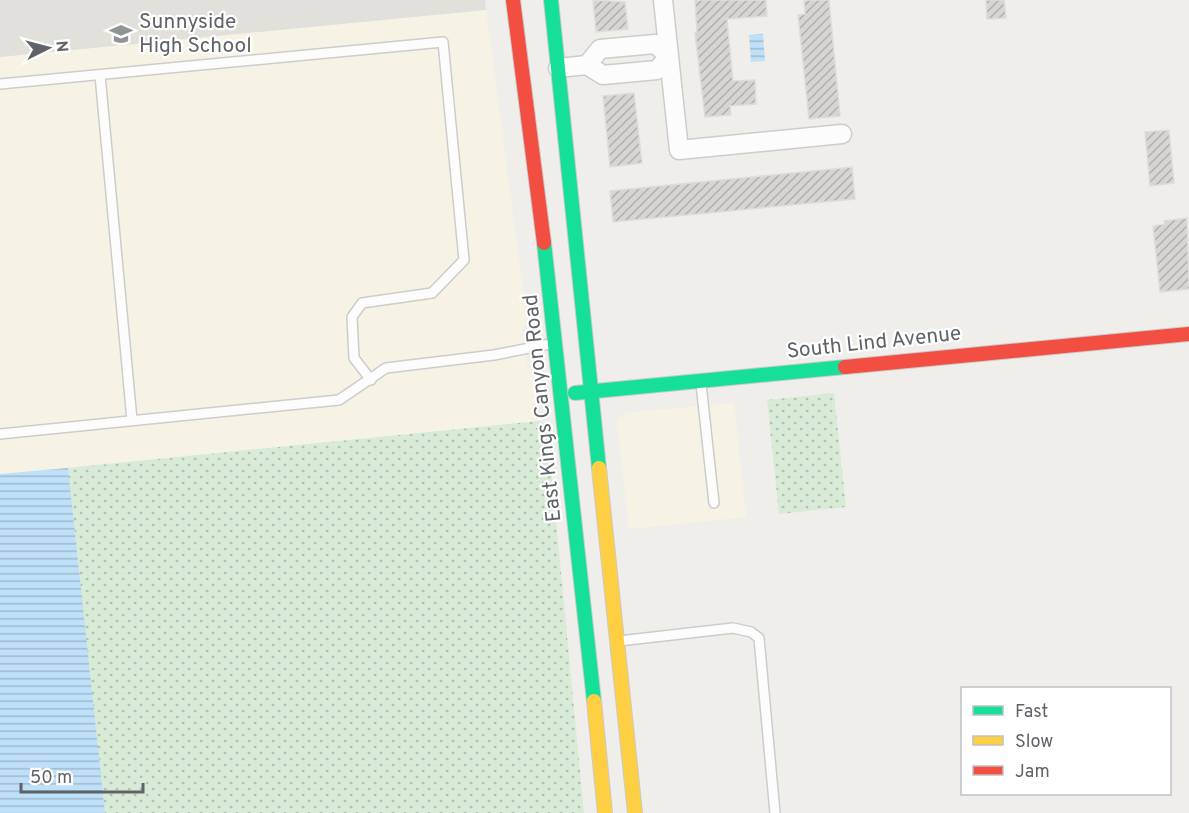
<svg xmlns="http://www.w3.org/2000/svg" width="1189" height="813" viewBox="0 0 1189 813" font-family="Overpass,sans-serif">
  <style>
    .commercial { fill: #f7f3e4 }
    .education { fill: #e2e0da }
    .grass { fill: url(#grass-dots) }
    .water { fill: url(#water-rules) }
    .building { fill: url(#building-hatch); stroke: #deddd9; stroke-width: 1.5 }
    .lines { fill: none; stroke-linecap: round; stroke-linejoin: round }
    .lane-casing { stroke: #cbcccc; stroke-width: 12 }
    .street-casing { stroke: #cbcccc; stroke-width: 21 }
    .fast-casing { stroke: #cacacb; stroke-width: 16 }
    .slow-casing { stroke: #cacacb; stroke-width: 16 }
    .jam-casing { stroke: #cacacb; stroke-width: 16 }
    .lane { stroke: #fdfcfc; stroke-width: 9 }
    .street { stroke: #fdfcfc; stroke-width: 18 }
    .fast { stroke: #16e098; stroke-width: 14 }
    .slow { stroke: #ffcf43; stroke-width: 14 }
    .jam { stroke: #f24e42; stroke-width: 14 }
    .labels { text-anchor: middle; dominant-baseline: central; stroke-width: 4.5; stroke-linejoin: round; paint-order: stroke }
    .poi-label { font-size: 21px; fill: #5f6368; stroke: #fff; text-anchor: start }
    .street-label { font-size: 21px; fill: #5f6368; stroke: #fff }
  </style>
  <defs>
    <pattern id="grass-dots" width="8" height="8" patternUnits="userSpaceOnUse" patternTransform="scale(1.5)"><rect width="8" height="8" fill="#d8ebd6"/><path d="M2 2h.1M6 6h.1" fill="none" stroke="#b2c2b1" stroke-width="1.8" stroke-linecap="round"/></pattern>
    <pattern id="water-rules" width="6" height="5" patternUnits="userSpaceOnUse" patternTransform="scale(1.5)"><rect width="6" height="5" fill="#bfe0f9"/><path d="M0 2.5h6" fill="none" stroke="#9eb9cd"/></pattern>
    <pattern id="building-hatch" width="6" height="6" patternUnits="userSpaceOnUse" patternTransform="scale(1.5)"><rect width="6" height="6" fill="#d6d5d3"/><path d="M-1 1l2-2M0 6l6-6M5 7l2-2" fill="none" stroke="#b1b0af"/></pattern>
  </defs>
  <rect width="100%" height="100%" fill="#efeeea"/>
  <g class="commercial">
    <path d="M486 10 527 321 521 334 527 364 534 376 539 421 0 474V57Z"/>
    <path d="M734 403 746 517 629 529 617 421 624 413Z"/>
  </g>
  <path class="education" d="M0 0H485L486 10 0 57Z"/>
  <g class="grass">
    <path d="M834 393 846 507 779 514 767 400Z"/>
    <path d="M539 421 547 426 584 813H104L68 468Z"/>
  </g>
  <g class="water">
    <path d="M763 34 765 61 751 62 749 35Z"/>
    <path d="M68 468 105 813H0V474Z"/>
  </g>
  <g class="building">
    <path d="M593 0 625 2 628 29 596 32Z"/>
    <path d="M695 0H766L767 16 727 19 733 81 755 80 756 104 730 106 731 115 705 117 695 33 697 32Z"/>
    <path d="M804 0H829L840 116 809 119 798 15 805 14Z"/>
    <path d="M986 0H1004L1006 18 987 19Z"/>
    <path d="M634 93 642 163 610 167 603 96Z"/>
    <path d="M1169 130 1174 183 1150 186 1145 132Z"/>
    <path d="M852 167 855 199 613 222 610 191Z"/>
    <path d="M1187 218 1189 289 1160 292 1153 226 1165 224 1164 221Z"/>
  </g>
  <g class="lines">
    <g class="lane-casing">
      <g id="lane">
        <path d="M100 75 132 420"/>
        <path d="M0 84 443 42 464 260 432 293 362 303 352 317 354 358 371 380"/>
        <path d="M701 384 714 503"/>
        <path d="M0 434 339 400 386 368 494 355 555 343"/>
        <path d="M619 641 733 628 751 632 759 638 775 813"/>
      </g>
    </g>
    <g class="street-casing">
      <g id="street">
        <path d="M663 0 679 150 842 134"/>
        <path d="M558 68 587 65 603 75 657 70 669 56 655 44 600 49 587 65"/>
      </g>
    </g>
    <g class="fast-casing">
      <g id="fast">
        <path d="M551 0 599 468"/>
        <path d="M544 243 594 701"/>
        <path d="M575 393 845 367"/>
      </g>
    </g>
    <g class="slow-casing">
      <g id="slow">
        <path d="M599 468 635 813"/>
        <path d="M594 701 605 813"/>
      </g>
    </g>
    <g class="jam-casing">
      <g id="jam">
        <path d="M513 0 544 243"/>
        <path d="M845 367 1189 334"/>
      </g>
    </g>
    <use href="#lane" class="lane"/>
    <use href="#street" class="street"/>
    <use href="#fast" class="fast"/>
    <use href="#slow" class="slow"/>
    <use href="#jam" class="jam"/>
  </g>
  <defs>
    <g id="school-bare" transform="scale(1.8)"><path d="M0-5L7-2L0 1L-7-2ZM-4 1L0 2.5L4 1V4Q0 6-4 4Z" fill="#919496" stroke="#fff" stroke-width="2.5" paint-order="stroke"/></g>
  </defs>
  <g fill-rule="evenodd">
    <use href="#school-bare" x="121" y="34"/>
  </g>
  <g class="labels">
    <g class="poi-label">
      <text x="139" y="22">Sunnyside<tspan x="139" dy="24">High School</tspan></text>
    </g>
    <g class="street-label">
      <text transform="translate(874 343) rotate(-6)">South Lind Avenue</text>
      <text transform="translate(543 408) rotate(-96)">East Kings Canyon Road</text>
    </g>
  </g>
  <rect x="961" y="687" width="210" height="108" fill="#ffffff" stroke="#bfc1c3" stroke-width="1.5"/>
  <rect x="973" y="706" width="30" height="9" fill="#16e098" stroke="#bfc1c3" stroke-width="1.5"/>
  <text x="1015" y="717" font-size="18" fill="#5f6368">Fast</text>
  <rect x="973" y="736" width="30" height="9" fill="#ffcf43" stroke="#bfc1c3" stroke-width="1.5"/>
  <text x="1015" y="747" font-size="18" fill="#5f6368">Slow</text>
  <rect x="973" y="766" width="30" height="9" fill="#f24e42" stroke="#bfc1c3" stroke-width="1.5"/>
  <text x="1015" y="777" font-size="18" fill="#5f6368">Jam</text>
  <g transform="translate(48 48) rotate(84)" stroke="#ffffff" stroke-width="4.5" paint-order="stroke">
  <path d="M0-4.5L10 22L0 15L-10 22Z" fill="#5f6368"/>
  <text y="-9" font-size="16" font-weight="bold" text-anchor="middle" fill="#5f6368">N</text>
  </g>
  <path d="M21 783v9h122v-9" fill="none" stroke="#5f6368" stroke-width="3"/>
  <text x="30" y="783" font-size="18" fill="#5f6368" stroke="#ffffff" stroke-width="4.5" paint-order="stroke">50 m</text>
</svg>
